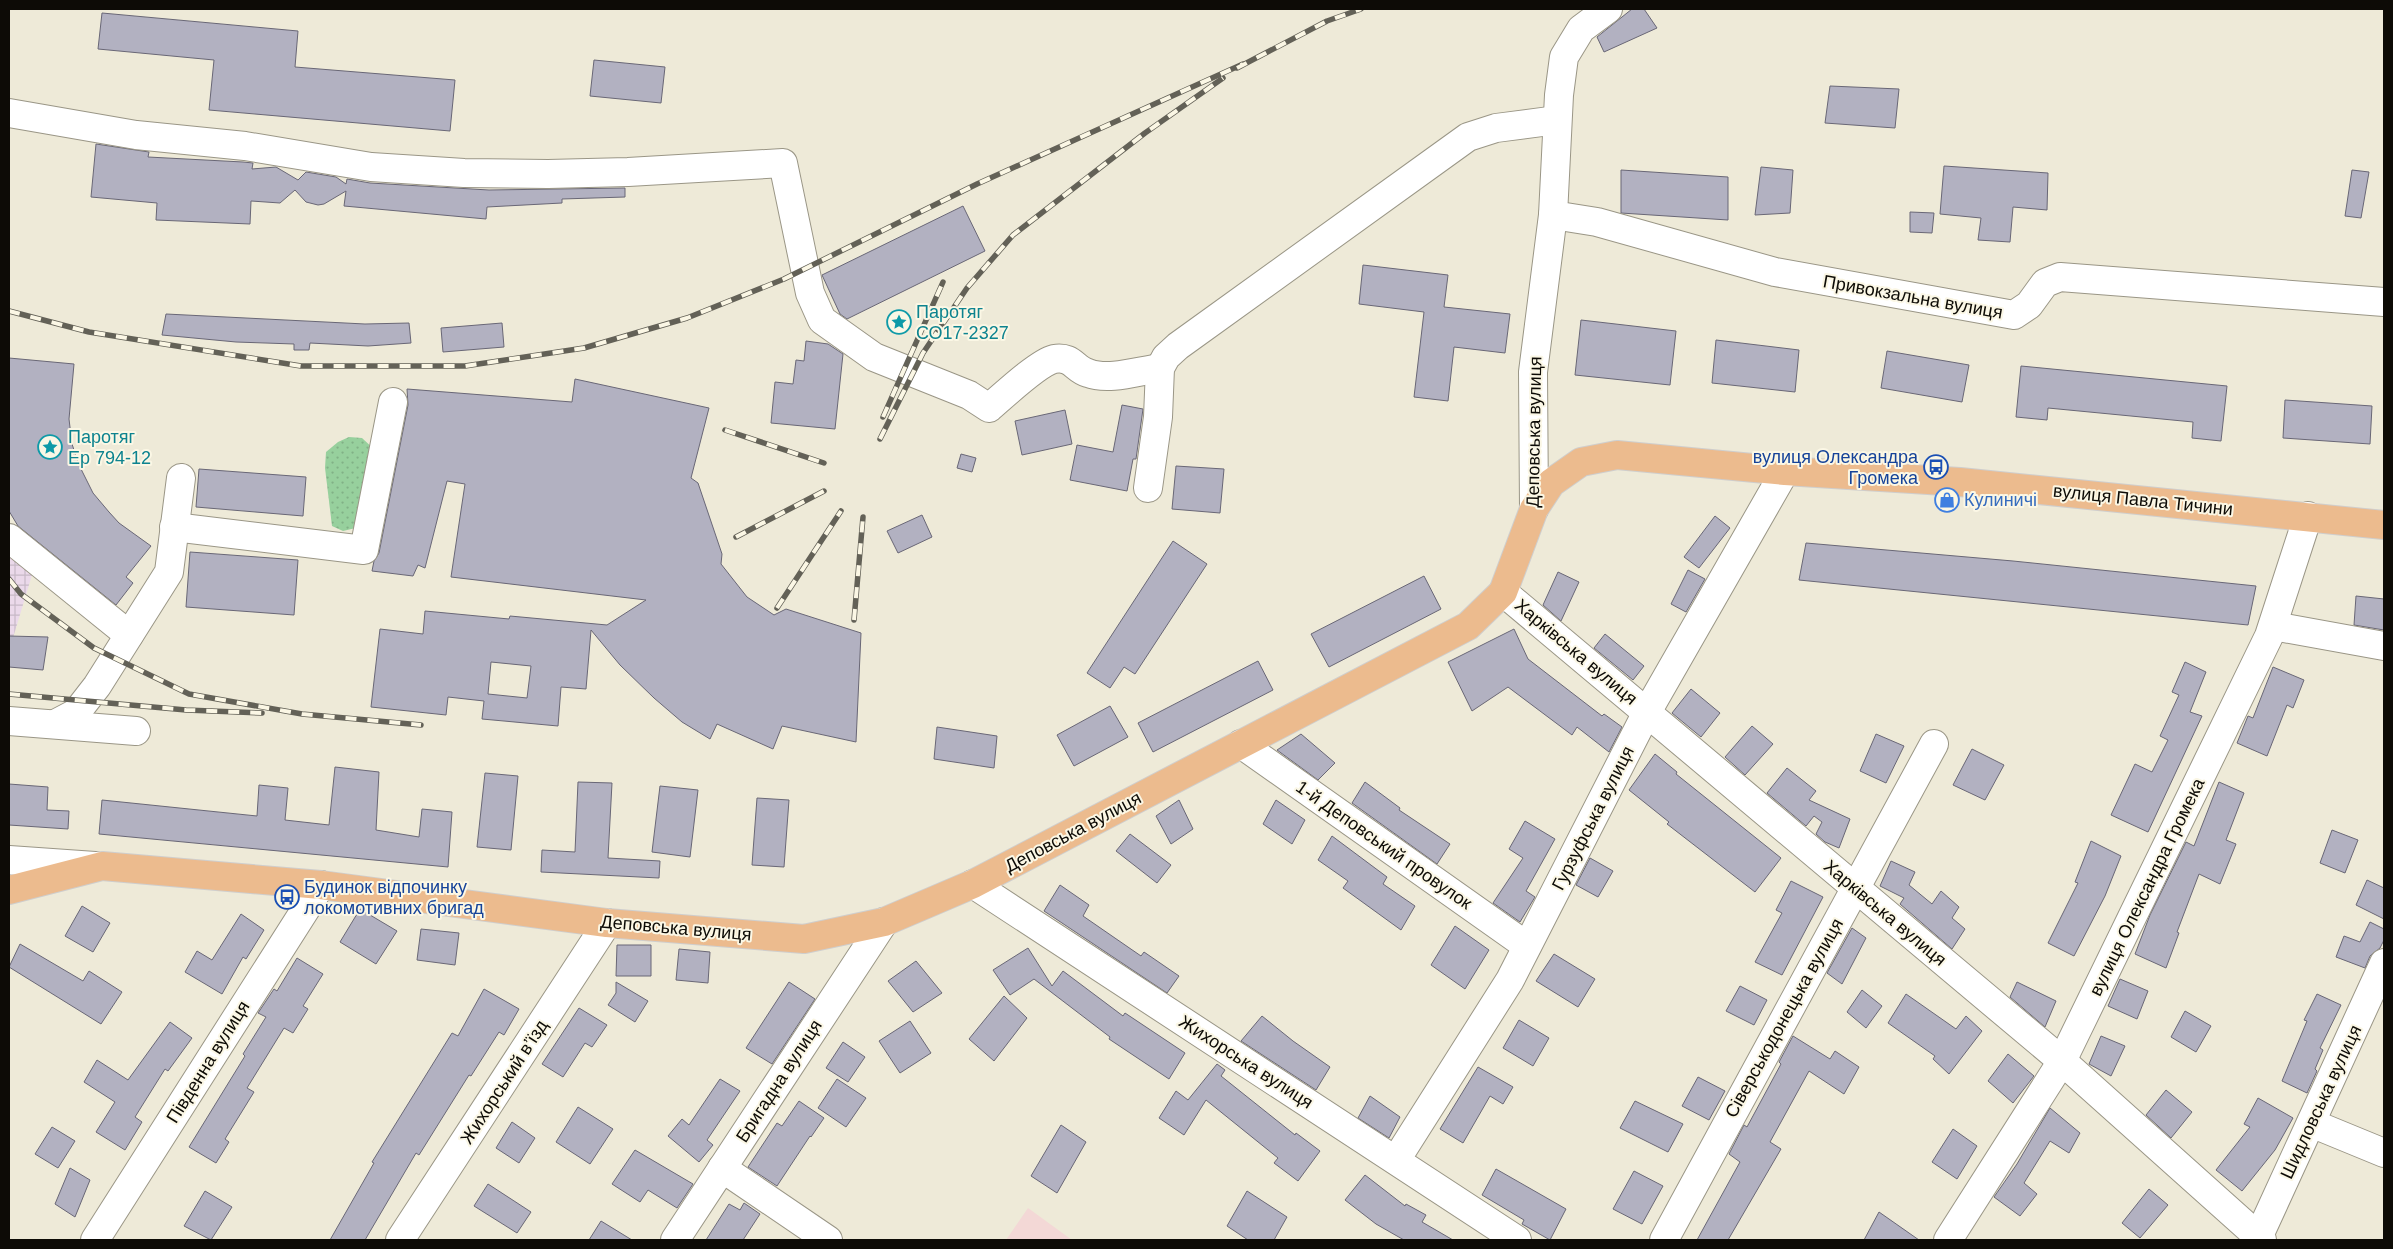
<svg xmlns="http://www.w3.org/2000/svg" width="2393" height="1249" viewBox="0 0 2393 1249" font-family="Helvetica,sans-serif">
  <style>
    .industrial { fill: url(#industrial-grid) }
    .education { fill: #f3d8d6 }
    .grass { fill: url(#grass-dots) }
    .building { fill: #b2b1c1; stroke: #696776; fill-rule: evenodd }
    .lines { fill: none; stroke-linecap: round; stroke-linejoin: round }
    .minor-casing { stroke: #9a9686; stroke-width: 30 }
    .major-casing { stroke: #cfcecd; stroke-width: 30 }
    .minor { stroke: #fff; stroke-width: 28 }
    .major { stroke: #ecbb8e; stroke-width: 28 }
    .rail-casing { stroke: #636157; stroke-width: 5.5 }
    .rail { stroke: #fbf7e5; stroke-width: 4; stroke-dasharray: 11; stroke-linecap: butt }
    .labels { text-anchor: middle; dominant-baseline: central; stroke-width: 4; stroke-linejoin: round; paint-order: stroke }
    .street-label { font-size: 18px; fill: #0d0b06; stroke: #fbf7e5 }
    .culture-label { font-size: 18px; fill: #0d838f; stroke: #fbf7e5; text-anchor: start }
    .transit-label { font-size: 18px; fill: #164399; stroke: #fbf7e5; text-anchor: end }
    .shop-label { font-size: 18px; fill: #366cbe; stroke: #fbf7e5; text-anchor: start }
  </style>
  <defs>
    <pattern id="industrial-grid" width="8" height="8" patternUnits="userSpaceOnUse" patternTransform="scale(1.25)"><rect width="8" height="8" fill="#ebd9ea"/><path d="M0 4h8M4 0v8" fill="none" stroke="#c8b9c7"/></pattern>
    <pattern id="grass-dots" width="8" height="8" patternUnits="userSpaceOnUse" patternTransform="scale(1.25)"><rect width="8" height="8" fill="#97d09d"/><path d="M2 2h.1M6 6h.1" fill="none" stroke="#81b186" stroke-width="1.8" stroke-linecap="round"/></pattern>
  </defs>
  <rect width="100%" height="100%" fill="#eeead8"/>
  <path class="industrial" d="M9 536 35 565 9 651Z"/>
  <path class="education" d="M1028 1208 1072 1240H1006Z"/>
  <path class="grass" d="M349 437 362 438 376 451 360 527 343 531 332 526 325 468 326 452 338 442Z"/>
  <g class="building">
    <path d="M1632 9H1644L1657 28 1604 52 1597 37Z"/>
    <path d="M102 13 298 31 295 67 455 80 450 131 209 110 214 60 98 49Z"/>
    <path d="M594 60 665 67 661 103 590 96Z"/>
    <path d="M1830 86 1899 89 1895 128 1825 123Z"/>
    <path d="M96 144 149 152 148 157 243 162 253 163 252 169 276 167 298 180 306 172 336 177 346 184 347 179 370 183 489 190 625 188V197L562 199V203L487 207 486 219 344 206 346 191 324 204 318 205 306 202 295 190 280 203 251 201 250 224 156 220 157 203 91 197Z"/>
    <path d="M1944 166 2048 173 2047 210 2013 207 2010 242 1978 240 1981 218 1940 214Z"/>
    <path d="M1761 167 1793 170 1790 213 1755 215Z"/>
    <path d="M1621 170 1728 177V220L1621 213Z"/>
    <path d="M2352 170 2369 172 2361 218 2345 216Z"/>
    <path d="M963 206 985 251 847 319 840 314 822 275Z"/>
    <path d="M1910 212 1934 213 1932 233 1910 232Z"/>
    <path d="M1363 265 1448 275 1444 307 1510 314 1505 353 1454 347 1448 401 1414 397 1424 312 1359 304Z"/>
    <path d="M166 314 365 324 409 323 411 343 368 346 310 343 309 350H294V344L236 342 162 335Z"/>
    <path d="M1581 320 1676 331 1670 385 1575 375Z"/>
    <path d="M502 323 504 347 443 352 441 328Z"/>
    <path d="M1716 340 1799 350 1795 392 1712 383Z"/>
    <path d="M806 341 828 344 843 354 835 429 771 423 775 382 793 384 796 360 804 361Z"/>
    <path d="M1887 351 1969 365 1962 402 1881 388Z"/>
    <path d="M9 358 74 364 69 419 72 444 79 465 93 493 109 512 119 523 151 546 126 577 133 583 116 605 18 526 9 511Z"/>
    <path d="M2021 366 2227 386 2221 441 2192 438 2193 422 2048 408 2047 420 2016 417Z"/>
    <path d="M575 379 709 408 691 478 698 483 722 554 721 564 747 597 774 615 786 609 861 633 856 742 782 726 773 749 717 724 710 739 682 722 654 698 620 665 591 630 586 689 561 687 558 726 482 719 484 701 448 697 446 715 371 707 380 629 423 634 425 611 509 619 510 616 607 625 646 600 451 577 465 484 447 481 425 568 418 565 413 576 372 571 374 561 379 553 408 405 407 389 572 402ZM491 662 531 666 527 698 488 694Z"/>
    <path d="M2285 400 2372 406 2370 444 2283 438Z"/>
    <path d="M1122 405 1143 409 1136 459H1133L1127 491 1070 480 1077 445 1113 452Z"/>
    <path d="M1065 410 1072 444 1022 455 1015 421Z"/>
    <path d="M961 454 976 458 972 472 957 468Z"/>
    <path d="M1176 466 1224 469 1220 513 1172 509Z"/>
    <path d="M199 469 306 477 303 516 196 507Z"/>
    <path d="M922 515 932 537 898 553 887 531Z"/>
    <path d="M1715 516 1730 528 1699 568 1684 557Z"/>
    <path d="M1173 541 1207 564 1135 674 1124 667 1110 688 1087 673Z"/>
    <path d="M1806 543 2013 561 2256 586 2248 625 1799 580Z"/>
    <path d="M190 552 298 560 294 615 186 607Z"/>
    <path d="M1688 570 1705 579 1686 612 1671 604Z"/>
    <path d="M1558 572 1579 582 1561 621 1543 605Z"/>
    <path d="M1424 576 1441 609 1329 667 1311 634Z"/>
    <path d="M2356 596 2384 599V630L2354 625Z"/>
    <path d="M1514 629 1528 659 1602 716 1604 714 1622 727 1609 752 1577 727 1572 735 1508 687 1472 711 1448 662Z"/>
    <path d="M1605 634 1644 666 1633 680 1594 648Z"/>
    <path d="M9 636 48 637 43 670 9 667Z"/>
    <path d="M1258 661 1273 690 1153 752 1138 723Z"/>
    <path d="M2185 662 2206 672 2190 712 2202 716 2148 832 2111 815 2135 764 2152 772 2168 740 2160 736 2179 695 2172 692Z"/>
    <path d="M2273 667 2304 680 2293 708 2287 705 2267 756 2237 743 2248 716 2253 718Z"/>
    <path d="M1691 689 1720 713 1701 737 1672 713Z"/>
    <path d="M1110 706 1128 737 1074 766 1057 735Z"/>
    <path d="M1752 726 1773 744 1745 775 1725 757Z"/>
    <path d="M937 727 997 736 994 768 934 759Z"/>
    <path d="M1301 734 1335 763 1318 780 1277 750Z"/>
    <path d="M1876 734 1904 746 1886 783 1860 771Z"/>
    <path d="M1972 749 2004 765 1985 800 1953 785Z"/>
    <path d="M1655 754 1677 772 1676 774 1781 858 1755 892 1667 824 1669 822 1629 790Z"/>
    <path d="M335 767 379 772 376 830 419 837 422 809 452 812 448 867 99 834 102 800 257 816 259 785 288 788 285 820 329 825Z"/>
    <path d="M1787 768 1816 791 1809 800 1850 819 1839 848 1825 842 1816 834 1822 822 1814 816 1806 826 1767 793Z"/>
    <path d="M485 773 518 776 511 850 477 847Z"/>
    <path d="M578 782 612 783 608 858 660 861 659 878 541 872 542 850 575 852Z"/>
    <path d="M1365 782 1400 808 1399 810 1450 844 1437 864 1352 803Z"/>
    <path d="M2219 782 2244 793 2226 840 2236 844 2220 884 2199 874 2177 932 2179 933 2166 968 2135 954 2150 915 2186 842 2194 846Z"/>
    <path d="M9 784 48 787 47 810 69 811 68 829 9 825Z"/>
    <path d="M660 786 698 790 690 857 652 852Z"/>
    <path d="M757 798 789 800 784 867 752 865Z"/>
    <path d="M1179 800 1193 829 1171 844 1156 816Z"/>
    <path d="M1276 800 1305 820 1292 844 1263 824Z"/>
    <path d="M1525 821 1555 839 1526 891 1535 897 1520 922 1493 903 1523 858 1509 849Z"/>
    <path d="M2332 830 2358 840 2345 873 2320 863Z"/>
    <path d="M1130 834 1171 865 1157 883 1116 851Z"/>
    <path d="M1332 836 1387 877 1383 884 1415 906 1401 930 1343 888 1348 881 1318 860Z"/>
    <path d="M2091 841 2121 856 2105 896 2074 956 2048 943 2078 883 2075 882Z"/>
    <path d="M1590 858 1613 871 1598 897 1576 885Z"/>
    <path d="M1891 861 1915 872 1909 885 1932 904 1941 891 1959 907 1952 918 1965 929 1952 949 1900 904 1904 898 1880 886Z"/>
    <path d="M2367 880 2384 888V919L2356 905Z"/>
    <path d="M1791 881 1823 897 1782 975 1755 962 1782 913 1776 910Z"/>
    <path d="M1060 885 1089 905 1083 916 1141 956 1144 952 1179 976 1167 993 1044 911Z"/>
    <path d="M82 906 110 923 93 952 65 936Z"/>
    <path d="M360 909 397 931 376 964 340 942Z"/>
    <path d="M241 914 264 930 246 959 243 957 222 994 185 972 197 951 212 960Z"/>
    <path d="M2370 922 2384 929V940L2380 948 2370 956 2365 968 2336 957 2344 936 2360 942Z"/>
    <path d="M1455 926 1489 950 1465 989 1431 965Z"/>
    <path d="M1852 928 1866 938 1842 984 1827 973Z"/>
    <path d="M421 929 459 933 455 965 417 960Z"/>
    <path d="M20 944 83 981 89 971 122 992 101 1024 9 967Z"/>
    <path d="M617 945H651V976H616Z"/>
    <path d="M1028 948 1052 986 1063 971 1123 1016 1125 1013 1185 1053 1169 1079 1109 1039 1110 1037 1034 979 1010 995 993 970Z"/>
    <path d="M679 949 710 952 708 983 676 980Z"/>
    <path d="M1554 954 1595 979 1578 1007 1536 981Z"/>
    <path d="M297 958 323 974 303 1006 308 1009 293 1033 284 1028 247 1088 254 1092 225 1139 229 1142 216 1163 189 1147 245 1056 243 1054 266 1017 258 1013 274 989 277 991Z"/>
    <path d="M916 961 942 993 913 1012 888 981Z"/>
    <path d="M2120 979 2148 991 2137 1019 2108 1006Z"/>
    <path d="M616 982 648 1001 635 1022 608 1005 616 993Z"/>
    <path d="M789 982 815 999 772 1064 746 1048Z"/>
    <path d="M2017 982 2056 1001 2045 1027 2010 997Z"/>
    <path d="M1740 986 1767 1000 1754 1025 1726 1011Z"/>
    <path d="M484 989 519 1009 504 1035 499 1032 471 1076 469 1075 419 1155 416 1153 365 1240H330L374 1163 372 1162 452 1033 458 1036Z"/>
    <path d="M1862 990 1882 1006 1866 1028 1847 1012Z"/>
    <path d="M1906 994 1956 1029 1966 1016 1982 1031 1949 1074 1933 1059 1935 1056 1888 1023Z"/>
    <path d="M2317 994 2341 1005 2320 1048 2323 1050 2315 1069 2317 1071 2307 1093 2282 1081 2307 1021 2304 1020Z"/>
    <path d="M1004 996 1027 1018 994 1061 969 1039Z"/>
    <path d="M579 1008 607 1025 592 1047 585 1043 563 1077 542 1064Z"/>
    <path d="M2185 1011 2211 1026 2196 1052 2171 1037Z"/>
    <path d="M1262 1016 1293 1041 1330 1067 1316 1090 1241 1041Z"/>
    <path d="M1519 1020 1549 1038 1533 1066 1503 1048Z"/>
    <path d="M910 1021 931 1053 900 1073 879 1041Z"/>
    <path d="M170 1022 192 1038 168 1071 165 1069 135 1117 142 1122 125 1150 96 1132 115 1102 84 1082 97 1060 128 1080Z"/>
    <path d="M1793 1036 1830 1059 1835 1051 1859 1067 1844 1094 1809 1071 1770 1142 1781 1149 1728 1240H1697L1740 1162 1729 1154 1744 1125 1747 1127 1781 1064 1779 1062Z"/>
    <path d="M2101 1036 2125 1046 2111 1076 2089 1064Z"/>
    <path d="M843 1042 865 1057 848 1082 826 1068Z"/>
    <path d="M2008 1054 2034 1076 2013 1103 1988 1081Z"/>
    <path d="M1217 1064 1225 1070 1221 1076 1295 1135 1296 1133 1320 1151 1298 1181 1274 1163 1278 1158 1206 1100 1184 1135 1159 1118 1176 1091 1188 1100Z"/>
    <path d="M1478 1067 1513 1087 1503 1104 1490 1096 1463 1143 1440 1129Z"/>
    <path d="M1698 1077 1725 1091 1709 1120 1682 1106Z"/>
    <path d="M720 1079 740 1091 707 1140 713 1145 699 1162 668 1136 682 1119 689 1125Z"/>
    <path d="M837 1079 866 1098 846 1127 818 1108Z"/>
    <path d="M2166 1090 2192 1112 2171 1138 2146 1115Z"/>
    <path d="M1370 1096 1400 1117 1389 1138 1358 1118Z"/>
    <path d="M2258 1098 2293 1118 2275 1150 2242 1191 2216 1170 2250 1127 2244 1124Z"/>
    <path d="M799 1101 824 1118 811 1137 810 1136 777 1186 748 1167 777 1123 782 1126Z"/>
    <path d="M1635 1101 1683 1124 1668 1152 1620 1128Z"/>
    <path d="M578 1107 613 1129 590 1164 556 1142Z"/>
    <path d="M2050 1108 2080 1133 2069 1153 2050 1141 2024 1183 2037 1194 2020 1216 1994 1197 2017 1164Z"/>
    <path d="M512 1122 535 1138 519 1163 496 1148Z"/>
    <path d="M1061 1125 1086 1142 1057 1193 1031 1176Z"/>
    <path d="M52 1127 75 1141 58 1168 35 1154Z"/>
    <path d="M1953 1129 1977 1146 1957 1179 1932 1162Z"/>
    <path d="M635 1150 693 1184 677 1208 648 1190 640 1202 612 1184Z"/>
    <path d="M70 1168 90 1180 75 1217 55 1204Z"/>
    <path d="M1496 1169 1566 1209 1550 1240 1522 1224 1524 1220 1482 1195Z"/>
    <path d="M1634 1171 1663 1186 1642 1224 1613 1209Z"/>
    <path d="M1365 1175 1405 1206 1406 1204 1426 1215 1422 1222 1453 1240H1404L1376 1224 1345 1200Z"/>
    <path d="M488 1184 531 1212 517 1233 474 1206Z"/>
    <path d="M2149 1189 2168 1205 2140 1238 2122 1223Z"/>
    <path d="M205 1191 232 1207 211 1240 184 1226Z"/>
    <path d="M1247 1191 1287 1217 1274 1240H1248L1227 1226Z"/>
    <path d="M744 1203 760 1214 743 1240H706L729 1204 740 1210Z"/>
    <path d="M1879 1212 1919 1240H1864Z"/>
    <path d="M601 1221 632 1240H589Z"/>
  </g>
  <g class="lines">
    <g class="minor-casing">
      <g id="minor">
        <path d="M9 113 136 135 245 146 371 167 464 173 548 174 628 172 783 163 810 293 822 320 874 357 969 395 989 408C1003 396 1038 363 1054 359 1073 356 1074 369 1088 373 1109 381 1138 371 1160 368"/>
        <path d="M1553 215 1597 222 1775 272 2014 315 2029 305 2045 283 2060 277 2384 302"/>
        <path d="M1148 488 1158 417 1160 368 1166 357 1178 346 1468 137 1496 128 1557 120"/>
        <path d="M1534 509 1533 372 1553 215 1559 95 1564 57 1581 29 1608 9"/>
        <path d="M174 527 364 550 393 402"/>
        <path d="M9 538 129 635"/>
        <path d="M1503 592 2062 1061 2262 1240"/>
        <path d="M2273 626 2384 646"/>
        <path d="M9 721 136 731"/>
        <path d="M55 724 76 713 97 686 169 572 181 478"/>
        <path d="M1241 744 1527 946"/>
        <path d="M9 860 95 866"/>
        <path d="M973 884 1517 1240"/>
        <path d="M2311 1123 2384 1153"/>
        <path d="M1396 1160 1510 980 1647 712 1785 471"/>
        <path d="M722 1168 828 1240"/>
        <path d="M95 1240 321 885"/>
        <path d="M400 1240 607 923"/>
        <path d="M675 1240 884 922"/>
        <path d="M1664 1240 1934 744"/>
        <path d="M1948 1240 2062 1061 2269 636 2308 516"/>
        <path d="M2257 1240 2384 963"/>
      </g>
    </g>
    <g class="major-casing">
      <path id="major" d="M9 890 102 866 321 885 607 923 804 939 884 922 973 884 1468 626 1503 592 1534 509 1551 483 1581 462 1617 455 1785 471 1960 482 2384 525"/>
    </g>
    <use href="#minor" class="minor"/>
    <use href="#major" class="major"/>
    <g class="rail-casing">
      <g id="rail">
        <path d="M1237 68 1327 21 1361 9"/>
        <path d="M9 311 89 332 301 366H465L584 348 687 318 784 279 977 184 1243 64"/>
        <path d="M883 417 943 282"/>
        <path d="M725 430 824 463"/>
        <path d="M880 439 923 353 967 288 1013 235 1145 133 1223 78"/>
        <path d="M736 537 824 491"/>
        <path d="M9 579 21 594 94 648 189 694 302 714 421 725"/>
        <path d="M777 608 841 511"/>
        <path d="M854 620 863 517"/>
        <path d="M9 694 186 710 262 713"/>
      </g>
    </g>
    <use href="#rail" class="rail"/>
  </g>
  <defs>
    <g id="sight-ring" transform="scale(1.25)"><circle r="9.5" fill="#fbf7e5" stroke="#0f9aa8" stroke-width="1.5"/><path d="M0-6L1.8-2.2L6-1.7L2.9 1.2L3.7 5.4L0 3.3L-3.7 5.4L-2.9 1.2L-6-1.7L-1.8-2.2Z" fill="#0f9aa8"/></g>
    <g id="bus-ring" transform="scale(1.25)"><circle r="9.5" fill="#fbf7e5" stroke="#1a4fb4" stroke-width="1.5"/><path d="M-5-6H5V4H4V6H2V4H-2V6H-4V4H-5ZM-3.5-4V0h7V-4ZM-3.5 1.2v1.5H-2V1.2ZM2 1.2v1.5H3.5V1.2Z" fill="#1a4fb4"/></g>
    <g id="shop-ring" transform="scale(1.25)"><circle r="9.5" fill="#fbf7e5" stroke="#3f7fe0" stroke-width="1.5"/><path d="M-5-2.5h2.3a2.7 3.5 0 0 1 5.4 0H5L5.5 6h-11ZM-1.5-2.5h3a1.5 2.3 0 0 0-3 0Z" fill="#3f7fe0"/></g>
  </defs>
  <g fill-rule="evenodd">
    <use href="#sight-ring" x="899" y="322"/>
    <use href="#sight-ring" x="50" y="447"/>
    <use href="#bus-ring" x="1936" y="467"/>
    <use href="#shop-ring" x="1947" y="500"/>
    <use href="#bus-ring" x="287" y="897"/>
  </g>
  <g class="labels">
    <g class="street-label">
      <text transform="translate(1913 297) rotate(10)">Привокзальна вулиця</text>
      <text transform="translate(1534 432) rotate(-89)">Деповська вулиця</text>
      <text transform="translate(2143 500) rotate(6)">вулиця Павла Тичини</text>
      <text transform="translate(1576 652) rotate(40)">Харківська вулиця</text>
      <text transform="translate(1593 818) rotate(-63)">Гурзуфська вулиця</text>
      <text transform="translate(1073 832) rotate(-28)">Деповська вулиця</text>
      <text transform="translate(1384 845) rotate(35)">1-й Деповський провулок</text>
      <text transform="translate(2147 887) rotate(-64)">вулиця Олександра Громека</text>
      <text transform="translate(1885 913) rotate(40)">Харківська вулиця</text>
      <text transform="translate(676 928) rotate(5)">Деповська вулиця</text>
      <text transform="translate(1784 1018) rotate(-61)">Сіверськодонецька вулиця</text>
      <text transform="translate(208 1062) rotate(-58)">Південна вулиця</text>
      <text transform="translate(1246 1062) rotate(33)">Жихорська вулиця</text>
      <text transform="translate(779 1081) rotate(-57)">Бригадна вулиця</text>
      <text transform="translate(504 1082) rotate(-57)">Жихорський в’їзд</text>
      <text transform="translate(2321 1102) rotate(-65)">Шидловська вулиця</text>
    </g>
    <g class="culture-label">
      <text x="916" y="312">Паротяг<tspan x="916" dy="21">СО17-2327</tspan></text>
      <text x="68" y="437">Паротяг<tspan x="68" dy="21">Ер 794-12</tspan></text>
    </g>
    <g class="transit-label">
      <text x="1918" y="457">вулиця Олександра<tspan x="1918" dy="21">Громека</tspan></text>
      <text x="304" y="887" text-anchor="start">Будинок відпочинку<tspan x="304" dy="21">локомотивних бригад</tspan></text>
    </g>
    <g class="shop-label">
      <text x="1964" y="500">Кулиничі</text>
    </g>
  </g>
  <rect width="2393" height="1249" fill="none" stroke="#0d0b06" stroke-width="20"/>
</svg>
